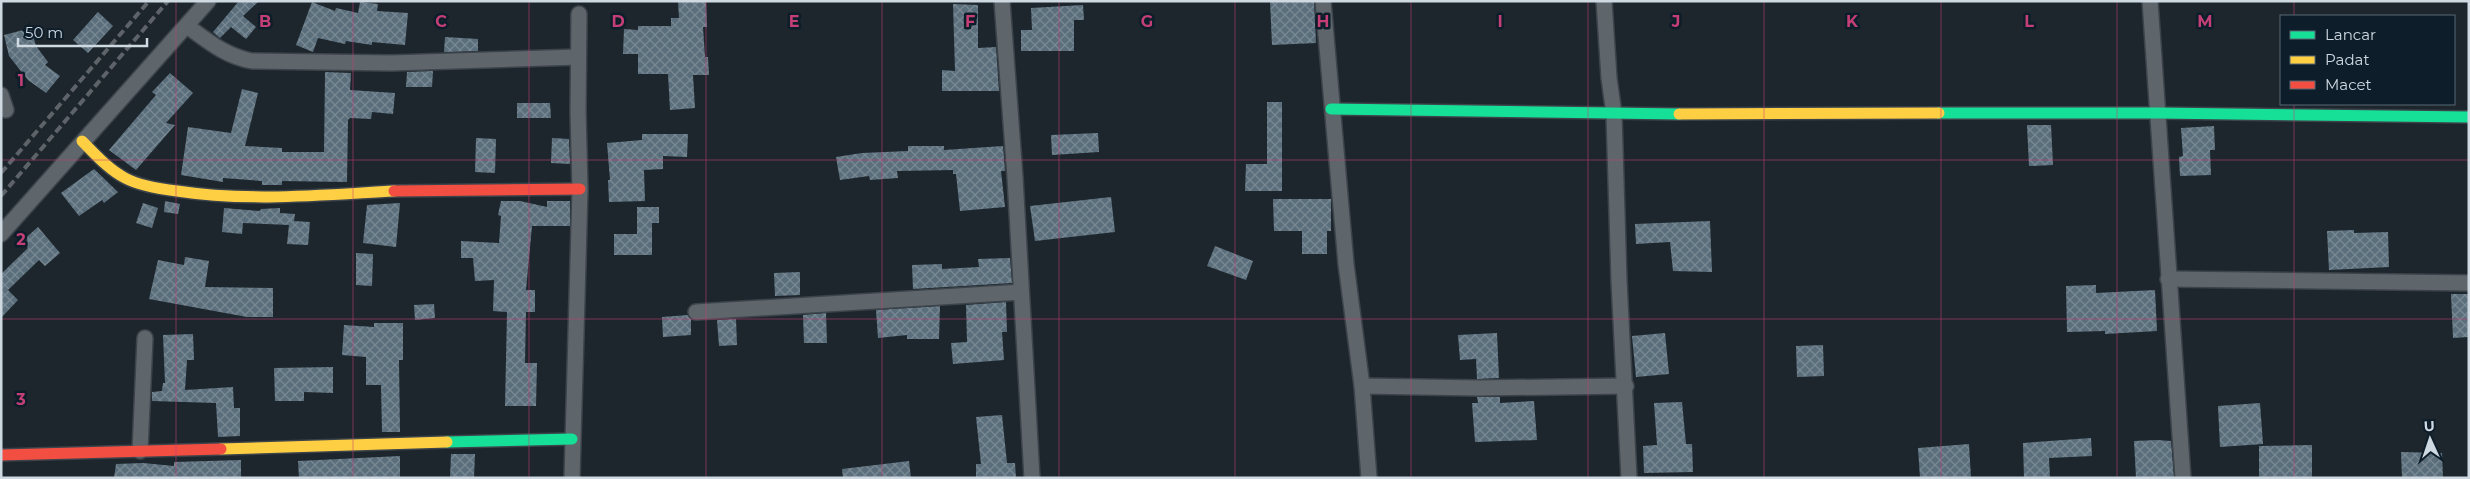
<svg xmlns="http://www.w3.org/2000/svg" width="2470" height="479" viewBox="0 0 2470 479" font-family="Montserrat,sans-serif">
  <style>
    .building { fill: url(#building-cross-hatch) }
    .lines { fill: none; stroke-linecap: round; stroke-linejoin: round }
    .street-casing { stroke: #3c434a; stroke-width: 18 }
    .fast-casing { stroke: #3c434a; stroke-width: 14 }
    .slow-casing { stroke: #3c434a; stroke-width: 14 }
    .jam-casing { stroke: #3c434a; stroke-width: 14 }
    .street { stroke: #5e656b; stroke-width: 15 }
    .fast { stroke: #16e098; stroke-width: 11 }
    .slow { stroke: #ffcf43; stroke-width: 11 }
    .jam { stroke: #f24e42; stroke-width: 11 }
    .rail { stroke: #5d6369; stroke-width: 4; stroke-dasharray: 8 4; stroke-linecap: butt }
    .grid { fill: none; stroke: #c43f76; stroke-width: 1; stroke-opacity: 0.55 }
    .grid-label { font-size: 16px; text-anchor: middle; font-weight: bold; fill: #c43f76; stroke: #0d1d2a; stroke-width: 5; stroke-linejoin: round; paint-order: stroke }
  </style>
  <defs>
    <pattern id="building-cross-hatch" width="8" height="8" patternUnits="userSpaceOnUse" patternTransform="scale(1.25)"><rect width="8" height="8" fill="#5b6e7c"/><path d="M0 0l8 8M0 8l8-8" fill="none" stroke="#798994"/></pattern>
  </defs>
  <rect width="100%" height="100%" fill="#1d262d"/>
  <g class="building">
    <path d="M239 1H259L243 16 256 27 246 39 231 27 220 38 213 32Z"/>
    <path d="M678 1H706L707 27H703L705 57H708L709 75H693L695 108 670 110 668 74H638V54H623L624 29 638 30V26H671V18H679Z"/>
    <path d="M1270 1H1314L1316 43 1272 45Z"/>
    <path d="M312 2 335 11 336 8 358 13 360 2 378 4 377 11 408 13 405 45 372 42V45L346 41 345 44 318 38 313 52 296 45Z"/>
    <path d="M953 4 978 5V48L996 47 999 91H942V70L955 71Z"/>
    <path d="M1083 5 1084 20H1074V51H1021V30H1032L1031 8Z"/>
    <path d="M98 12 113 26 88 53 73 40Z"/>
    <path d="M31 28 36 46 48 62 45 65 60 76 46 93 28 80 9 56 4 35Z"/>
    <path d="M445 37 478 39V51L444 52Z"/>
    <path d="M433 71 432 87H406L407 72Z"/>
    <path d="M325 72 351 73 350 90 395 93 393 114 372 112 371 119 350 118 348 120 347 182 282 181V185H262V181L223 178V182L181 175 188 127 231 133 242 89 258 93 245 146 282 148V152H324Z"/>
    <path d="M170 73 193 93 166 123 175 125 136 170 109 150 156 95 152 92Z"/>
    <path d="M1267 102H1282V191H1245L1246 164H1267Z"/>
    <path d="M517 103H550L551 118H517Z"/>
    <path d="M2027 125H2051L2053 165 2029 166Z"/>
    <path d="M2214 126 2215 150H2210L2211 175 2180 176 2179 157 2183 156 2181 128Z"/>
    <path d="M1098 133 1099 152 1052 155 1051 135Z"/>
    <path d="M642 134H688L687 157 663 156V169L644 170 645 201 609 202 608 180H610L607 143 642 140Z"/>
    <path d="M476 138 496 139 495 173 475 172Z"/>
    <path d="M552 138 569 139 570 164 551 163Z"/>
    <path d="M908 146H944V150L1003 146 1005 171H1001L1005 207 960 211 956 174H953V170L897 171 898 178 870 180 869 176 840 180 836 157 862 153 908 151Z"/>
    <path d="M94 169 118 192 104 203 102 200 79 216 61 193Z"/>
    <path d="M1111 197 1115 232 1035 241 1030 206Z"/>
    <path d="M1273 199H1331V231H1327V254H1302V231H1274Z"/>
    <path d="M165 201 180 204 178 214 164 212Z"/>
    <path d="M501 201H520L547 207V201H570V226H532L526 290H535V312H526L525 363H537L536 406H505L507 312 493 311 494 280 475 281 473 258H461V241L499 243 501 216 498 215Z"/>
    <path d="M143 203 158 208 152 228 136 223Z"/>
    <path d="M400 203 396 247 363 243 367 205Z"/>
    <path d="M637 207H659V223H652V255H614V234H637Z"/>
    <path d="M224 208 260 211 261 209 280 208V213L295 214 294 221 310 222 308 245 287 244 289 225 243 223 242 234 222 232Z"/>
    <path d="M1710 221 1712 272 1673 271 1670 242 1636 244 1635 224Z"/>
    <path d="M38 227 60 253 45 266 39 260 8 290 18 300 1 318V274L28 248 22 241Z"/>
    <path d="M2354 230V233L2388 232 2389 267 2329 270 2327 231Z"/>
    <path d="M1215 246 1253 261 1246 280 1207 266Z"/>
    <path d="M356 253 373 254 372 286 356 285Z"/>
    <path d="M185 257 209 261 205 287 273 288V317H247L149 299 158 260 184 265Z"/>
    <path d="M1010 258 1012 283 913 289 912 265 942 264V269L979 267 978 259Z"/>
    <path d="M800 272V295L775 296 774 273Z"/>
    <path d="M2096 285V293L2155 290 2157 331 2105 334V331L2067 332 2066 286Z"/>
    <path d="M2451 294H2469V337L2453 338Z"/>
    <path d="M1006 302 1007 332H1002L1004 360 953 364 951 343 967 342 966 305Z"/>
    <path d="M434 304 435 318 415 320 414 305Z"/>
    <path d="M940 306 939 339H907V335L878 338 876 310Z"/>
    <path d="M826 313 827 343H804L803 315Z"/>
    <path d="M688 315 691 319V335L663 337 662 317Z"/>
    <path d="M736 319 737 345 719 346 717 320Z"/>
    <path d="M374 323H403V360H399L400 432H382L381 385H366V357L342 355 344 325 374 327Z"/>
    <path d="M1497 333 1499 378 1477 379 1476 359 1460 360 1458 335Z"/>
    <path d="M1665 333 1669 374 1636 377 1632 336Z"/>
    <path d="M193 334 194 360H187L185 390 233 387 234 408H240V436L218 437 216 403 152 401V392L162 391 163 383H165L163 335Z"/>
    <path d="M1823 345 1824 376 1797 377 1796 346Z"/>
    <path d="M333 367V393L304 392V401H275L274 368Z"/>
    <path d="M1477 397H1500V403L1534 401 1537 440 1475 442 1472 403H1478Z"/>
    <path d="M1682 402 1686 444H1692L1693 472 1644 473 1643 446 1657 445 1654 403Z"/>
    <path d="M2260 403 2263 444 2220 447 2218 406Z"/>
    <path d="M1002 415 1007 463H1015L1016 478H976V464H981L976 417Z"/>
    <path d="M2091 438 2092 456 2049 458 2050 478H2024L2023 443Z"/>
    <path d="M2157 440 2171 441 2174 478H2136L2134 441Z"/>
    <path d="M1969 444 1971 478H1920L1918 448Z"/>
    <path d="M2312 445V478H2259V446Z"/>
    <path d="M2401 452 2442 453 2443 478H2402Z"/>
    <path d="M451 454H475L474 478H450Z"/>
    <path d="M400 456V478H299L298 461Z"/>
    <path d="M241 460V478H114L116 464 143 463 174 466V462Z"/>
    <path d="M909 461 911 478H843L842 469Z"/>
  </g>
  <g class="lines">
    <g class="street-casing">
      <g id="street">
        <path d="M1002 1 1015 177 1032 478"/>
        <path d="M1323 1 1346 264 1362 386 1369 478"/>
        <path d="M1604 1 1609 78 1614 114 1619 281 1629 478"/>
        <path d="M2150 1 2183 478"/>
        <path d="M187 26C208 41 225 56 252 61L391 63 578 57"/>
        <path d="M1 95 6 110"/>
        <path d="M1 234 208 1"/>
        <path d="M2168 279 2469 283"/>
        <path d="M696 312 1021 292"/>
        <path d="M1362 386 1478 388 1626 386"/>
        <path d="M140 451 145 338"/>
        <path d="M572 478 580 189 578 111 579 14"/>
      </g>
    </g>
    <g class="fast-casing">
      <g id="fast">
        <path d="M1331 109 1679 114"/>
        <path d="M1939 113H2159L2469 117"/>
        <path d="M447 442 572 439"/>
      </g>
    </g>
    <g class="slow-casing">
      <g id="slow">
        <path d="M1679 114 1939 113"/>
        <path d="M82 141C95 154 108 169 125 178 140 186 160 189 177 191 249 202 321 195 394 191"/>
        <path d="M221 449 447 442"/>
      </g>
    </g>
    <g class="jam-casing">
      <g id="jam">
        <path d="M394 191 580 189"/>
        <path d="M1 455 221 449"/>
      </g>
    </g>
    <use href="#street" class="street"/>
    <use href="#fast" class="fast"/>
    <use href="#slow" class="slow"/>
    <use href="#jam" class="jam"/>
    <g class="rail">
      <path d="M1 173 149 1"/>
      <path d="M1 196 168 1"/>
    </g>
  </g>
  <path class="grid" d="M176 1V478M353 1V478M529 1V478M706 1V478M882 1V478M1059 1V478M1235 1V478M1411 1V478M1588 1V478M1764 1V478M1941 1V478M2117 1V478M2294 1V16M2294 104V478M1 160H2469M1 319H2469"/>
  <g class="grid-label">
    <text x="265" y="27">B</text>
    <text x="441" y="27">C</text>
    <text x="618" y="27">D</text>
    <text x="794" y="27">E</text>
    <text x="970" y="27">F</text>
    <text x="1147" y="27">G</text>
    <text x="1323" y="27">H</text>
    <text x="1500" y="27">I</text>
    <text x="1676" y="27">J</text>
    <text x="1852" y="27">K</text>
    <text x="2029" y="27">L</text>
    <text x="2205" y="27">M</text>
    <text x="21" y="86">1</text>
    <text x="21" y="245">2</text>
    <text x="21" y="405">3</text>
  </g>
  <rect width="2470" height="479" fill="none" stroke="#ced9e2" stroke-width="5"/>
  <rect x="2280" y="15" width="175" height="90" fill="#0d1d2a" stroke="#5a6874"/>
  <rect x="2290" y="31" width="25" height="8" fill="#16e098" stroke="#5a6874"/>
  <text x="2325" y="40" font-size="15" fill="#ced9e2">Lancar</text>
  <rect x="2290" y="56" width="25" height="8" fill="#ffcf43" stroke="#5a6874"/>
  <text x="2325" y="65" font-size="15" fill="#ced9e2">Padat</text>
  <rect x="2290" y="81" width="25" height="8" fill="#f24e42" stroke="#5a6874"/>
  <text x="2325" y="90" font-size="15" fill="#ced9e2">Macet</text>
  <g transform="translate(2430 439) rotate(357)" stroke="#0d1d2a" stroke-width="4" paint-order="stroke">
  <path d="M0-4L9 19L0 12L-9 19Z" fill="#ced9e2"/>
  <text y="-8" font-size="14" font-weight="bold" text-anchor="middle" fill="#ced9e2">U</text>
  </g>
  <path d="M18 38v8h129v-8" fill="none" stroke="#ced9e2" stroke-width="2.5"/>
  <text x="25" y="38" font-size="15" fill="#ced9e2" stroke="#0d1d2a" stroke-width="4" paint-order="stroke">50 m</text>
</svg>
